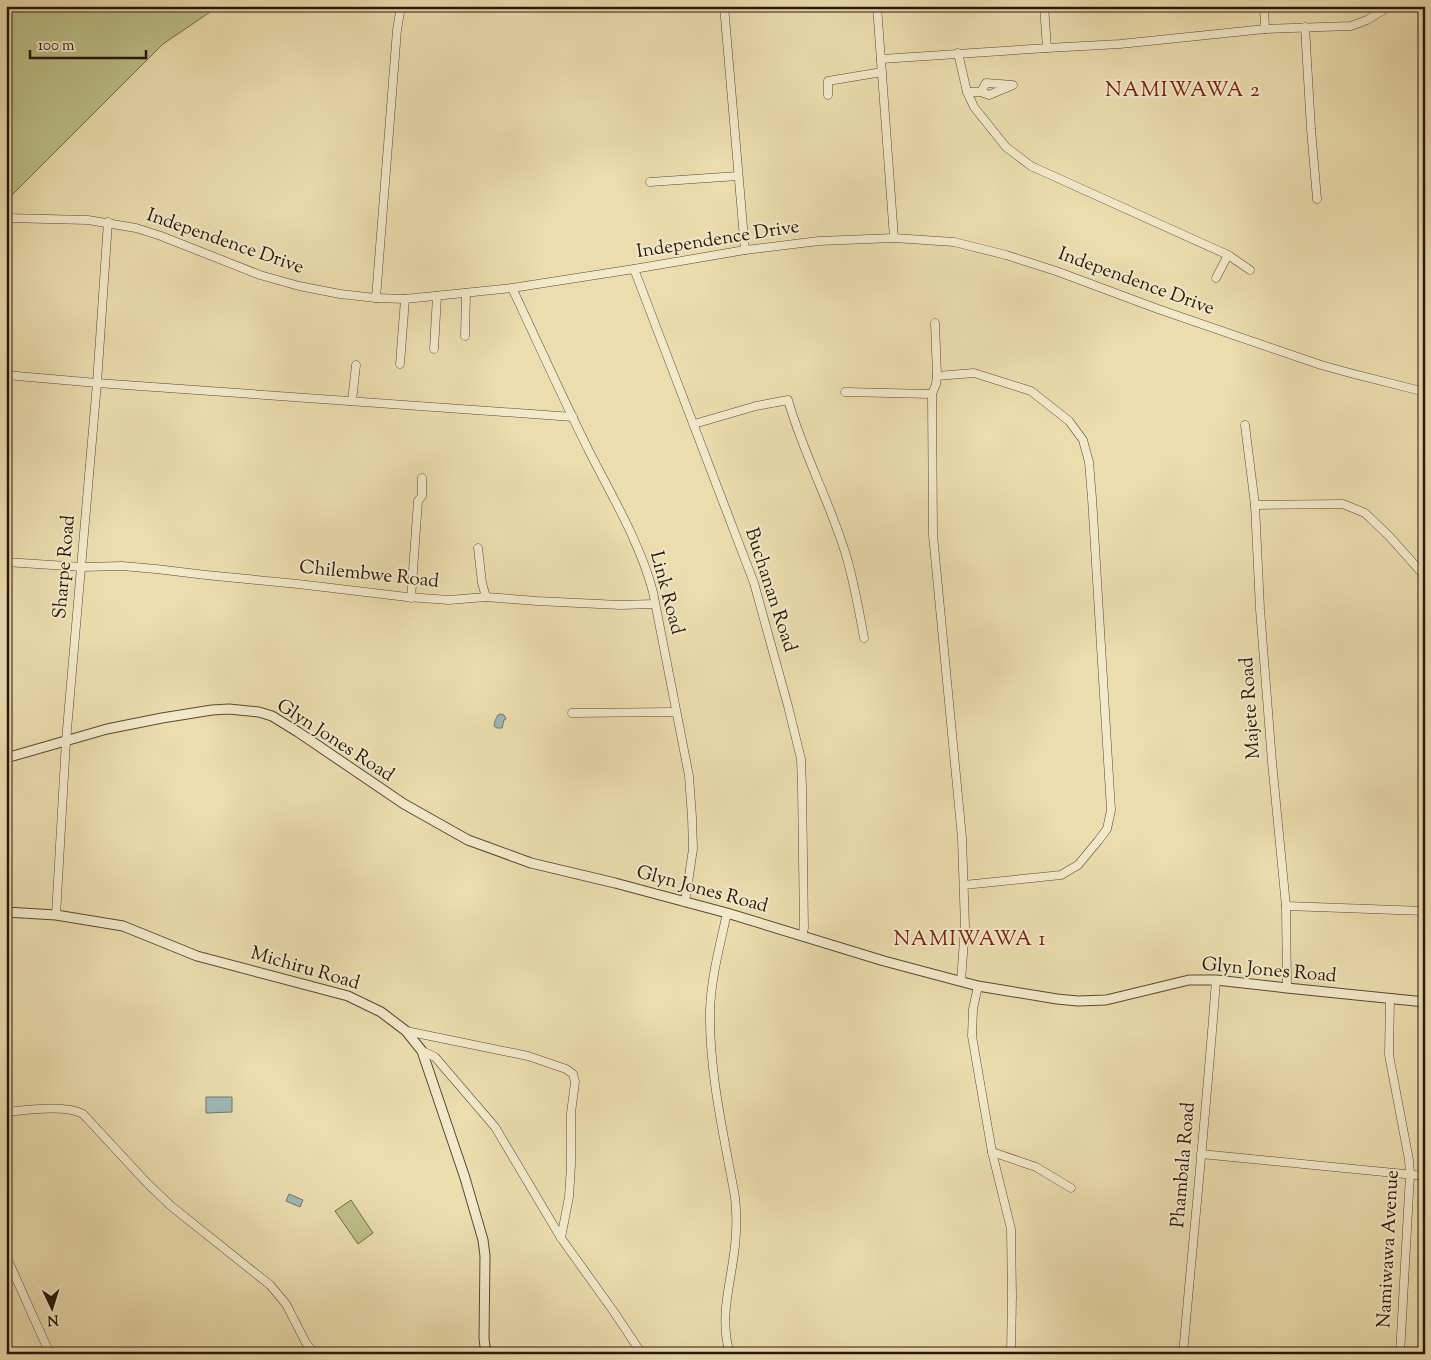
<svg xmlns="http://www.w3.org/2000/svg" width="1431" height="1360" viewBox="0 0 1431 1360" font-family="'Sorts Mill Goudy',serif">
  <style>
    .green { fill: #bcbf87; stroke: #726b48 }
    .water { fill: #9db9b6; stroke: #6e7870 }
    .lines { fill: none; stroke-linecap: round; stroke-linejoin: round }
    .minor-casing { stroke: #594832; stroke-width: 9 }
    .tertiary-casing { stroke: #594832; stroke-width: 11 }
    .minor { stroke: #f2e9ca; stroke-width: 8 }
    .tertiary { stroke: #f2e9ca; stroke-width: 9 }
    .labels { text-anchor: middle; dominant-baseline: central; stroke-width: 4; stroke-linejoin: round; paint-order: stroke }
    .street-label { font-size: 19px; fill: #281708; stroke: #f2e9ca }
    .quarter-label { font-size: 21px; letter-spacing: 1px; fill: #7a1f14; stroke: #f2e9ca }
  </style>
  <rect width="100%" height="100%" fill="#ebddae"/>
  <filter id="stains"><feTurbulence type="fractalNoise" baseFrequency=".004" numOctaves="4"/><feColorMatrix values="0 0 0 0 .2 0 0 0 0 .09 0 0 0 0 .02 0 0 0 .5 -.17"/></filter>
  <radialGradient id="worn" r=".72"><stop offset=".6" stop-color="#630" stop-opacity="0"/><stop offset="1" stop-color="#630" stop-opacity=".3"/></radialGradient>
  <g class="green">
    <path d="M6 6H219L163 44 6 201Z"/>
    <path d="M351 1200 373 1233 358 1244 335 1211Z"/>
  </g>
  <g class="water">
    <path d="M500 714 504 715 506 719 504 720 502 728H497L494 726C494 723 496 718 498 715Z"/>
    <path d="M206 1097H232V1112L206 1113Z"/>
    <path d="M289 1194 303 1200 300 1207 286 1201Z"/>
  </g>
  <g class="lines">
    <g class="minor-casing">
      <g id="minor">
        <path d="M724 6 745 250"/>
        <path d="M877 6 894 238"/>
        <path d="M1305 27 1311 129 1317 199"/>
        <path d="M1265 29 1351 26 1367 20 1382 11 1383 6"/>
        <path d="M1047 48 1120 44 1265 29 1264 6"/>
        <path d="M958 53 967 92 974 107 1006 147 1031 166 1228 255"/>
        <path d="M881 59 1047 48 1044 6"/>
        <path d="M967 92H981L989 95 1013 85 986 83 981 92"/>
        <path d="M828 95V81L882 72"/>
        <path d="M650 182 738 176"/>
        <path d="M6 218 88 220 136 228 161 236 260 275 299 286 340 294 376 298 405 299 512 288 634 269 745 250 819 241 894 238 954 242 1006 255 1056 271 1158 309 1321 365 1350 373 1425 392"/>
        <path d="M634 269 754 583 788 706 801 759 802 787 804 928 802 936"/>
        <path d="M1216 278 1228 255 1250 270"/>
        <path d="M512 288C538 343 563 399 590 453 613 498 640 543 653 592L689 776 692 817 693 849 685 902"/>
        <path d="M376 298 397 30 401 6"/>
        <path d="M935 323 937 376"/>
        <path d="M465 336 466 293"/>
        <path d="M434 349 437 296"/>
        <path d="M400 364 405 299"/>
        <path d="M6 375 97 383 573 417"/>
        <path d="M845 392 932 394"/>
        <path d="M352 401 356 365"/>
        <path d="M694 424 756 406 788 400C803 453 830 502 846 555 854 582 859 610 864 638"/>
        <path d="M1245 425 1255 505 1260 609 1272 762 1286 906 1287 988"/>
        <path d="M1255 505 1343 504 1365 513 1389 536 1422 573 1425 578"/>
        <path d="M478 548 482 583 486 597"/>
        <path d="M6 562 82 567 122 566 156 569 206 575 298 584 407 597 449 600 486 597 537 601 620 605 654 604"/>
        <path d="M411 598 418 501 422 496V478"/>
        <path d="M572 713 676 712"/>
        <path d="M1286 906 1425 911"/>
        <path d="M727 913C720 945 711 978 710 1011 709 1073 724 1136 735 1197 736 1208 737 1220 736 1232 735 1273 717 1312 730 1354"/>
        <path d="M56 915 66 741 97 383 108 222"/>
        <path d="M961 981 965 927 962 838 933 535 932 394 936 384 937 376 974 373 1031 391 1069 421 1083 440 1089 462 1092 498 1111 810 1107 829 1098 841 1078 865 1061 875 964 885"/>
        <path d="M978 986 973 1009 972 1036 992 1152 1011 1229 1012 1296 1011 1354"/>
        <path d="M1390 998 1389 1055 1409 1160 1410 1175 1400 1354"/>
        <path d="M406 1031 528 1056 566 1069 573 1074 575 1082 571 1113V1165L569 1197 561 1238"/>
        <path d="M422 1051 435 1057 495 1127 561 1238 614 1312 642 1354"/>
        <path d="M6 1112C26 1110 66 1104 83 1114L147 1183 171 1206 270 1285 286 1304 306 1343 315 1354"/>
        <path d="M992 1152 1036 1167 1071 1188"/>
        <path d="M1201 1154 1425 1176"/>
        <path d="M6 1256 50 1354"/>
        <path d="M1183 1354C1194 1229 1207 1104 1216 980"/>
      </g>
    </g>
    <g class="tertiary-casing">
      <g id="tertiary">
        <path d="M6 758 107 729 162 718 212 710 229 709 259 712 272 716 298 732 404 804 468 840 531 863 615 883 727 913 884 961 978 986 1057 999 1078 1001 1106 1000 1189 980H1216L1287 988 1425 1002"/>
        <path d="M6 912 56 915 123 926 197 956 348 996 381 1012 406 1031 422 1051 465 1178 483 1240 485 1256 484 1339 486 1354"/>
      </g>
    </g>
    <use href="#minor" class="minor"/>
    <use href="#tertiary" class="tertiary"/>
  </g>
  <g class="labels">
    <g class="street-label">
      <text transform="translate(718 240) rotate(-9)">Independence Drive</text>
      <text transform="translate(225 242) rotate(19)">Independence Drive</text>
      <text transform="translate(1136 282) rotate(20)">Independence Drive</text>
      <text transform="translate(65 567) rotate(-85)">Sharpe Road</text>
      <text transform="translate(369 575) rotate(6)">Chilembwe Road</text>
      <text transform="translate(770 590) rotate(72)">Buchanan Road</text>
      <text transform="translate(666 593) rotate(75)">Link Road</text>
      <text transform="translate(1251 708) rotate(-94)">Majete Road</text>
      <text transform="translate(335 741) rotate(33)">Glyn Jones Road</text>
      <text transform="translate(702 890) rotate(15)">Glyn Jones Road</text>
      <text transform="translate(305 969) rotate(16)">Michiru Road</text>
      <text transform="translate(1269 971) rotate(5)">Glyn Jones Road</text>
      <text transform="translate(1184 1165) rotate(-85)">Phambala Road</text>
      <text transform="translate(1389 1249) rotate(-87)">Namiwawa Avenue</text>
    </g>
    <g class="quarter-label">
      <text x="1183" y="91">NAMIWAWA 2</text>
      <text x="970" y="940">NAMIWAWA 1</text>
    </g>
  </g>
  <rect width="1431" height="1360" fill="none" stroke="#ebddae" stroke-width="25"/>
  <rect x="8" y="8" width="1416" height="1345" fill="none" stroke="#281708" stroke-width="2.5"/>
  <rect x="12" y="12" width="1406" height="1335" fill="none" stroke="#281708"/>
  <g transform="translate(52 1308) rotate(176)" stroke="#f2e9ca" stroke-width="4" paint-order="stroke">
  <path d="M0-4L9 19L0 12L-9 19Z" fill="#281708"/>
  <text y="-8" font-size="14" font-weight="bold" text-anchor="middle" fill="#281708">N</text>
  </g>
  <path d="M30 50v8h116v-8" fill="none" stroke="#281708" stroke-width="2.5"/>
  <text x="38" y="50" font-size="15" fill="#281708" stroke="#f2e9ca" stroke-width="4" paint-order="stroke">100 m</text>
  <rect width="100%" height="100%" filter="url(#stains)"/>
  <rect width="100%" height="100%" fill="url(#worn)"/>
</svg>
